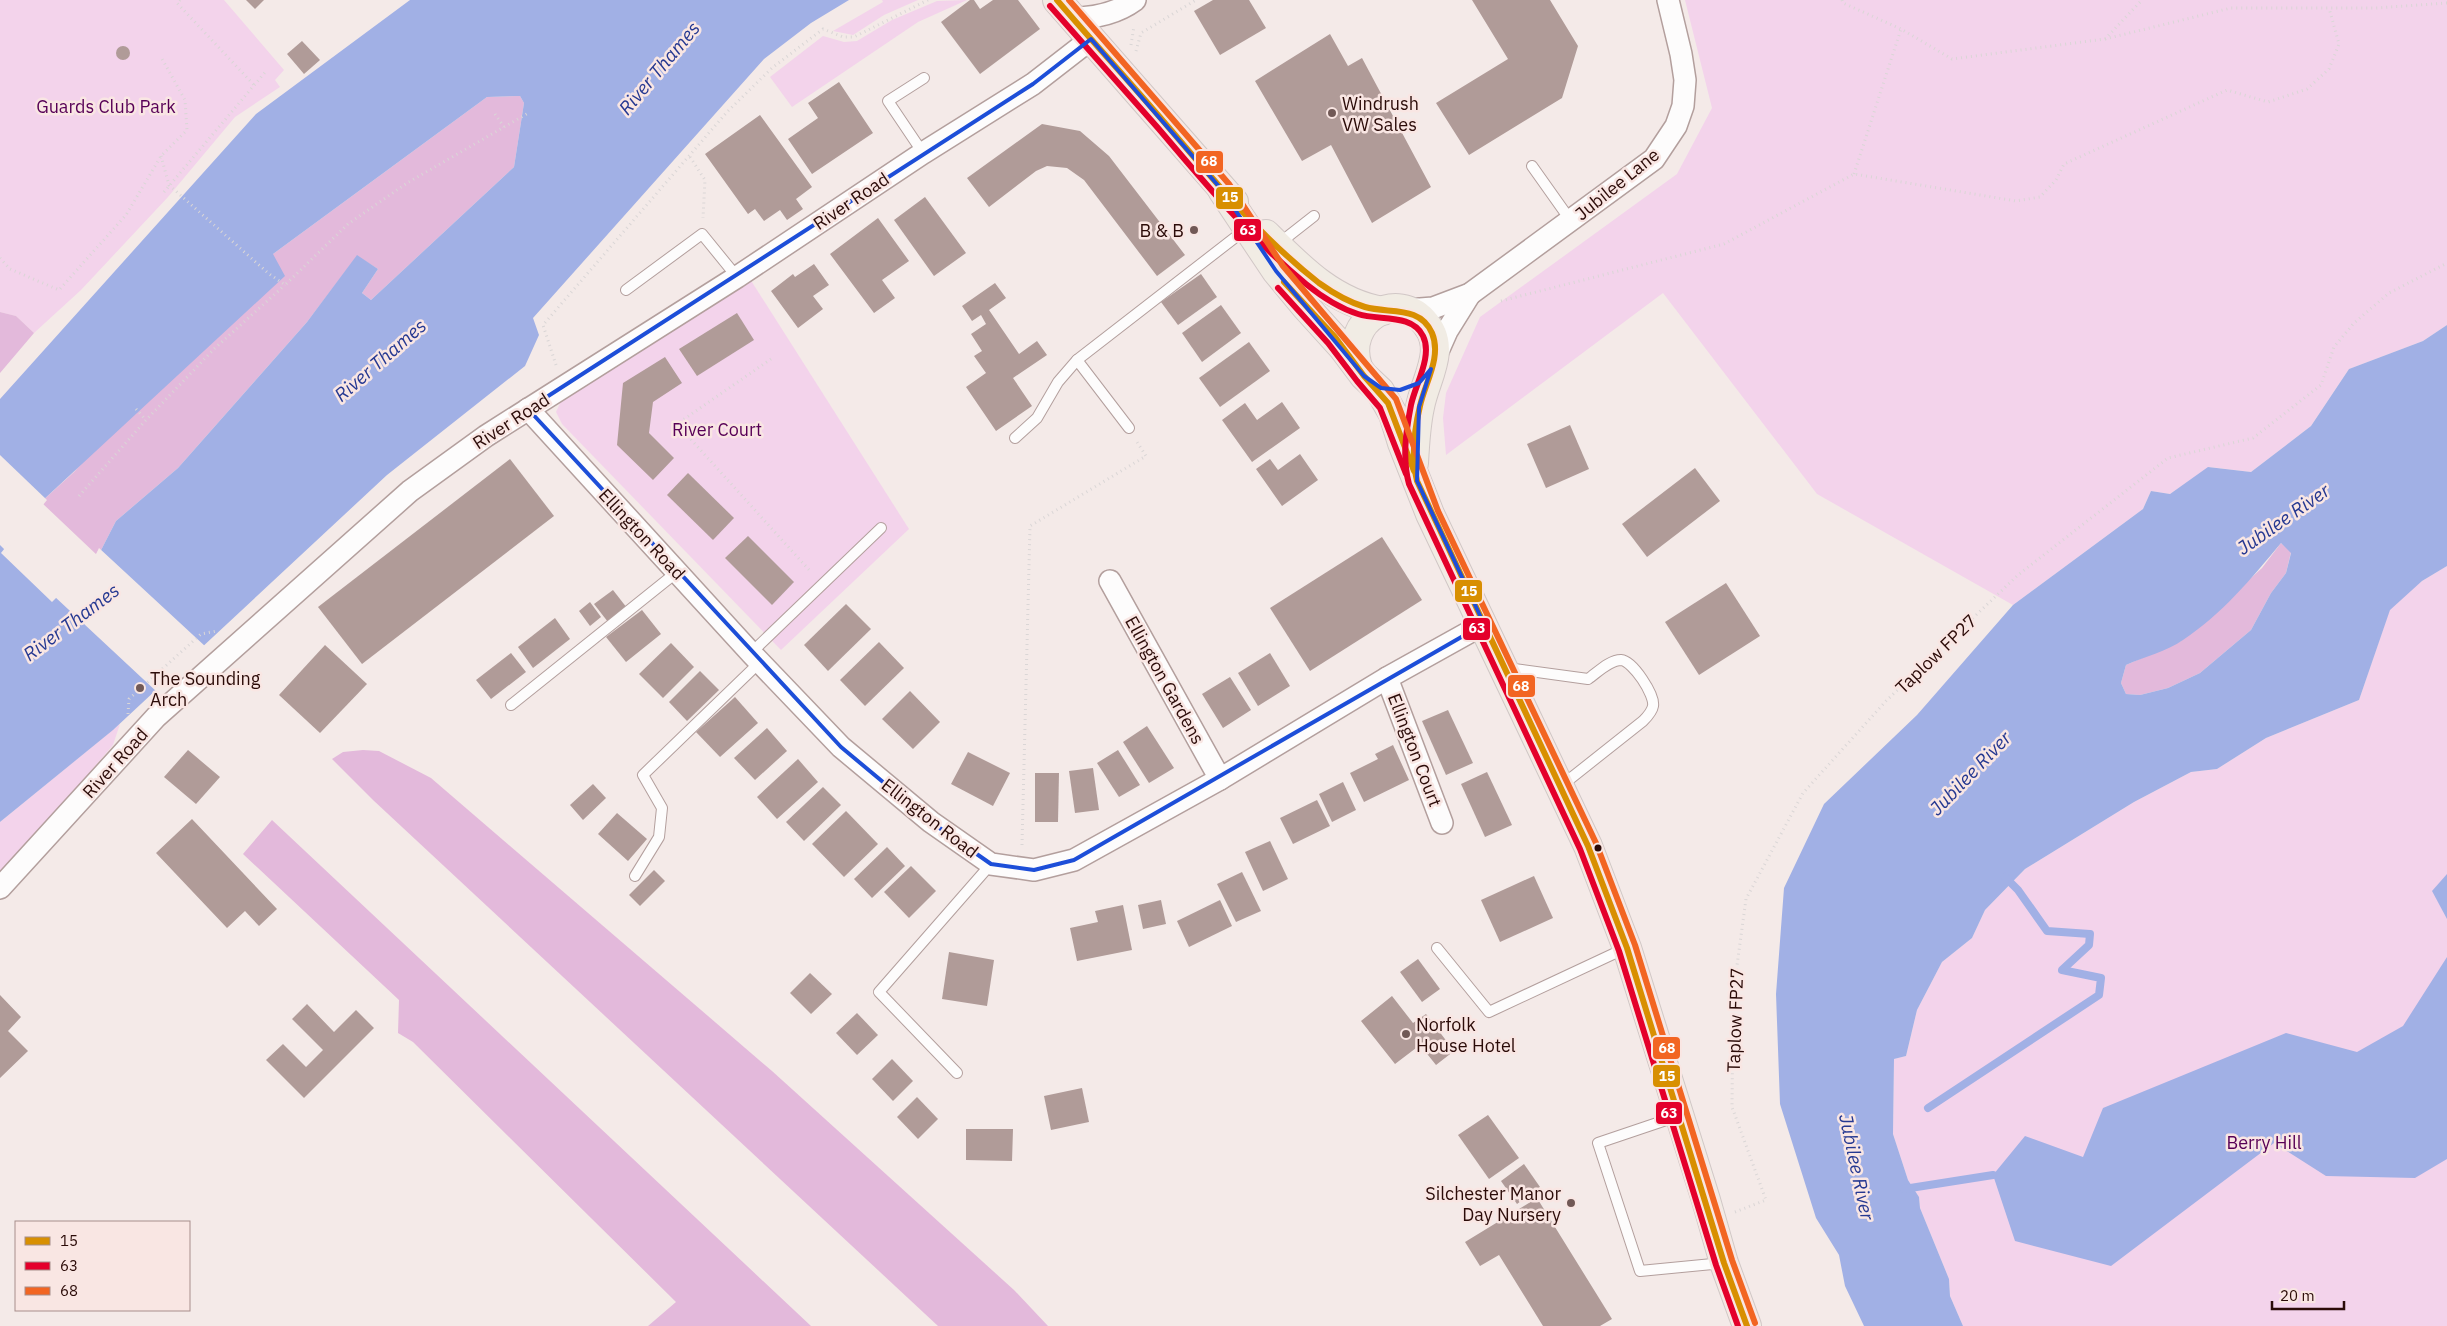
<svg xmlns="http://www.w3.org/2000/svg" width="2447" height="1326" viewBox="0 0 2447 1326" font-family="'IBM Plex Sans',sans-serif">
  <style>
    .green { fill: #f3d3eb }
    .forest { fill: #e3b9db }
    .water { fill: #a1b0e5; fill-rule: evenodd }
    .pier { fill: #f4eae8 }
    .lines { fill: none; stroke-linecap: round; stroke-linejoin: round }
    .stream { stroke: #a1b0e5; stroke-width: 8 }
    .building { fill: #b09b98 }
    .lane-casing { stroke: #b39f9d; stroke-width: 12 }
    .street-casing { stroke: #b39f9d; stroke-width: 24 }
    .primary-casing { stroke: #d1c7c6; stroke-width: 30 }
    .path { stroke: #dad6d6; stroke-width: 3; stroke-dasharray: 1 4; stroke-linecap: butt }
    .lane { stroke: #fdfcfc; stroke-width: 10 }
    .street { stroke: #fdfcfc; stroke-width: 21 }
    .primary { stroke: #f1ece4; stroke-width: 28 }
    .bus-1-casing { stroke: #f9e6e3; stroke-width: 10 }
    .bus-2-casing { stroke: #f9e6e3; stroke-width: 10 }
    .bus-3-casing { stroke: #f9e6e3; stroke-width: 10 }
    .bus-1 { stroke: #d88f01; stroke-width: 6 }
    .bus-2 { stroke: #e4002b; stroke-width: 6 }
    .bus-3 { stroke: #f26522; stroke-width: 6 }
    .marked { fill: none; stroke: #1d4ed8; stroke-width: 4; stroke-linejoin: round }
    .poi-dot { fill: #715956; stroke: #f9e6e3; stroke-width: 2 }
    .bus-dot { fill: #2b0b08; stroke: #f9e6e3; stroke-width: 2 }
    .labels { text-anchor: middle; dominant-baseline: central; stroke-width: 5; stroke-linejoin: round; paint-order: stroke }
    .poi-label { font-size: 18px; fill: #2b0b08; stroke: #f9e6e3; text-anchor: start }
    .park-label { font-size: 18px; fill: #570056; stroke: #f9e6e3 }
    .street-label { font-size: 18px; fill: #2b0b08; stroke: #f9e6e3 }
    .water-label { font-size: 19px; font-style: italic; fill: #253891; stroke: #f9e6e3 }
    .line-badge { stroke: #f9e6e3; stroke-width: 2 }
    .badge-label { font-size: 14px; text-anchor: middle; font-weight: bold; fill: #fff }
  </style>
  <rect width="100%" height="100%" fill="#f4eae8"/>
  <g class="green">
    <path d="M0 0H224L284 70 275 80 280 87 235 117 168 197 81 290 34 333 16 316 0 312Z"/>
    <path d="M882 0H918L884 15 853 35 833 31 883 2Z"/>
    <path d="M967 0 918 22 792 107 770 77 823 36 844 42 857 41 892 20 937 1Z"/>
    <path d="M1685 0H2447V325L2423 341 2349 369 2311 426 2251 472 2209 467 2170 494 2151 491 2143 509 2013 605 1817 494 1663 293 1446 455 1443 418 1446 393 1480 317 1677 174 1712 108Z"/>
    <path d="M750 279 909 529 781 650 562 424 556 412 562 399Z"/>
    <path d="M2447 566V1326H1963L1950 1296 1949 1279 1920 1208 1919 1197 1908 1180 1893 1134 1894 1059 1906 1056 1917 1010 1942 962 1972 938 1985 910 2025 869 2134 802 2191 772 2217 769 2266 738 2359 700 2391 606 2422 581Z"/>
    <path d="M120 724 113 745 50 819 0 871V822Z"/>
  </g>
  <g class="forest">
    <path d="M520 96 524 103 514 167 371 300 362 293 378 269 357 256 307 322 178 468 116 521 98 556 41 502 74 472 273 254 487 97Z"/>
    <path d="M0 312 16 316 34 333 0 373Z"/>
    <path d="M2281 543 2291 552 2286 573 2271 593 2251 630 2200 673 2168 688 2140 695 2126 694 2121 683 2126 665 2181 641 2262 568Z"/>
    <path d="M363 750 379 751 431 778 772 1071 1014 1290 1048 1326H938L373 800 332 759 343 752Z"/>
    <path d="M272 820 811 1326H648L676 1302 413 1042 398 1033 399 1000 243 854Z"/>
  </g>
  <g class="water">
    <path d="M410 0H849L811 23 764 59 533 318 539 335 525 366 387 475 113 730 0 822V399L256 114ZM520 96 524 103 514 167 371 300 362 293 378 269 357 255 307 322 178 468 116 521 98 556 52 602 1 553 41 502 285 276 273 254 487 97Z"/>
    <path d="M2447 325V566L2422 581 2390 610 2359 700 2266 738 2217 769 2191 772 2134 802 2025 869 1985 910 1972 938 1942 962 1917 1010 1906 1056 1894 1059 1893 1134 1908 1180 1919 1197 1920 1208 1949 1279 1950 1296 1963 1326H1864L1845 1286 1839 1255 1816 1218 1780 1104 1776 994 1784 888 1824 804 1917 715 2013 605 2143 509 2151 491 2170 494 2208 467 2251 472 2311 426 2349 369 2423 341ZM2281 543 2291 553 2286 573 2271 593 2251 630 2200 673 2168 688 2140 695 2126 694 2121 683 2126 665C2144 657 2167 651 2183 640 2222 614 2251 579 2281 543Z"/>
    <path d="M2447 874V919L2432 891Z"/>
    <path d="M2447 957V1159L2415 1178 2326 1176 2274 1143 2111 1266 2015 1241 1993 1175 2025 1136 2083 1157 2103 1108 2286 1033 2357 1052 2403 1026Z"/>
  </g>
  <g class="pier">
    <path d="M0 455 47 500 6 551 0 545Z"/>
    <path d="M99 548 206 647 157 692 54 596 96 554Z"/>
  </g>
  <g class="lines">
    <g class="stream">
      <path d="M1928 1108 2099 995 2101 978 2062 970 2089 945 2090 934 2047 931 2018 890 2005 877"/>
      <path d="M1904 1189 1993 1175"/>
    </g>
  </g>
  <g class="building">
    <path d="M246 0H264L255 9Z"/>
    <path d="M970 0H974L980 9 993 0H1018L1040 29 980 74 941 22Z"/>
    <path d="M1213 0H1249L1266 28 1220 55 1194 11Z"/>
    <path d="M1472 0H1550L1578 46 1562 98 1469 155 1436 103 1508 59Z"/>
    <path d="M1330 34 1348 66 1362 58 1431 187 1372 223 1331 145 1302 161 1255 81Z"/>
    <path d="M302 41 320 60 304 74 287 54Z"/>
    <circle cx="123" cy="53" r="7"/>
    <path d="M839 82 873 133 812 174 788 139 818 118 808 103Z"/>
    <path d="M760 115 812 187 796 199 803 209 787 220 780 210 764 221 755 209 748 214 705 154Z"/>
    <path d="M1042 124 1080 131 1109 156 1185 255 1157 276 1084 180 1067 168 1047 166 1036 171 989 207 967 178Z"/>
    <path d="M925 197 966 253 934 276 894 220Z"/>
    <path d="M878 218 909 261 882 280 895 298 874 313 830 254Z"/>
    <path d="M814 264 829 285 813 296 823 309 798 328 771 291 793 274 795 277Z"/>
    <path d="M1201 274 1217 297 1178 325 1161 302Z"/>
    <path d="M995 283 1006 298 989 310 1019 354 1037 341 1047 355 1013 378 1032 406 996 431 966 387 986 373 974 356 982 351 971 334 986 324 981 315 972 321 962 306Z"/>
    <path d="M1221 305 1241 333 1202 362 1182 333Z"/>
    <path d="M737 313 754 340 697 376 679 349Z"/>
    <path d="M1249 342 1270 371 1220 407 1199 378Z"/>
    <path d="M665 357 682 383 653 402 649 433 674 458 653 480 617 445 623 383Z"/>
    <path d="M1282 402 1300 428 1252 462 1222 420 1245 403 1257 420Z"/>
    <path d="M1570 425 1589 469 1546 488 1527 444Z"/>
    <path d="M1300 454 1318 480 1282 506 1256 469 1270 459 1278 470Z"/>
    <path d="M510 459 554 516 362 664 318 607Z"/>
    <path d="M1695 468 1720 501 1647 557 1622 524Z"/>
    <path d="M688 473 734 518 713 540 667 495Z"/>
    <path d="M748 536 794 582 772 605 725 558Z"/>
    <path d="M1382 537 1422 600 1310 671 1270 608Z"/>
    <path d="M1726 583 1760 636 1699 675 1665 622Z"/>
    <path d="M613 590 627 608 608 622 594 604Z"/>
    <path d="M590 602 601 617 590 626 579 611Z"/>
    <path d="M846 604 871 629 828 671 804 645Z"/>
    <path d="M642 610 661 634 626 662 606 637Z"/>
    <path d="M555 618 570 639 533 668 518 647Z"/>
    <path d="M879 642 904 668 865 706 840 680Z"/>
    <path d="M671 643 694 667 663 698 639 674Z"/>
    <path d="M325 645 367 684 320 733 279 695Z"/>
    <path d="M511 653 526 672 491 699 476 680Z"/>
    <path d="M1270 653 1290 686 1258 706 1238 673Z"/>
    <path d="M700 671 719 690 687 721 669 702Z"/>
    <path d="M1230 677 1251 710 1223 728 1202 694Z"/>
    <path d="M910 691 940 722 913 749 882 719Z"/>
    <path d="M735 697 758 723 720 757 696 732Z"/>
    <path d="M1448 710 1473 763 1446 775 1422 721Z"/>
    <path d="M1147 726 1174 768 1149 783 1123 742Z"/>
    <path d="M767 728 787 751 755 780 734 758Z"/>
    <path d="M1393 745 1409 780 1364 802 1350 773 1378 759 1375 754Z"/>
    <path d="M188 750 220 777 196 804 164 777Z"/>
    <path d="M1118 750 1140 785 1119 797 1097 763Z"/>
    <path d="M968 752 1010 773 993 806 951 784Z"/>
    <path d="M798 759 818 782 777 819 757 797Z"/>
    <path d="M1093 768 1099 810 1075 813 1069 771Z"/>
    <path d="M1487 772 1512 825 1485 837 1461 784Z"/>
    <path d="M1035 773H1059L1058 822H1035Z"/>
    <path d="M1343 782 1356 810 1332 822 1319 794Z"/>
    <path d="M593 784 606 798 583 820 570 805Z"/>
    <path d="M823 787 841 805 804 841 786 822Z"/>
    <path d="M1317 800 1330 826 1293 844 1280 818Z"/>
    <path d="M846 811 878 844 844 877 812 844Z"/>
    <path d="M617 813 647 839 628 861 598 834Z"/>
    <path d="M192 819 277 909 259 926 245 911 227 928 156 853Z"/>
    <path d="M1270 841 1288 879 1263 891 1245 852Z"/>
    <path d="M887 847 905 866 872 898 854 879Z"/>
    <path d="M911 866 936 891 909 918 884 892Z"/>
    <path d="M654 870 665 881 640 906 629 895Z"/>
    <path d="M1242 872 1261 911 1236 922 1217 884Z"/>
    <path d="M1534 876 1553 918 1500 942 1481 900Z"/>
    <path d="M1161 900 1166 924 1143 929 1138 905Z"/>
    <path d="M1220 900 1232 926 1189 947 1177 921Z"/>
    <path d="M1123 905 1132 950 1077 961 1070 928 1098 922 1095 911Z"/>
    <path d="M949 952 994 960 987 1006 942 999Z"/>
    <path d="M1418 959 1440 989 1422 1002 1400 972Z"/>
    <path d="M810 973 832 994 811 1014 790 993Z"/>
    <path d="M0 995 21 1017 8 1031 28 1051 0 1078Z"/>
    <path d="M1392 996 1413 1023 1426 1014 1454 1051 1436 1065 1420 1045 1395 1064 1361 1021Z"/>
    <path d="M307 1004 334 1032 356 1010 374 1028 304 1098 266 1060 283 1044 306 1067 323 1050 292 1019Z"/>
    <path d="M857 1013 878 1035 857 1055 836 1033Z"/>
    <path d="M892 1059 913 1081 893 1101 872 1079Z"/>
    <path d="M1082 1088 1089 1122 1051 1130 1044 1096Z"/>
    <path d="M917 1097 938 1119 918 1139 897 1117Z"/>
    <path d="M1488 1115 1519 1158 1489 1179 1458 1135Z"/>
    <path d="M966 1129H1013L1012 1161 966 1160Z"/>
    <path d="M1524 1164 1540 1187 1517 1204 1501 1181Z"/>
    <path d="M1537 1198 1612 1319 1600 1326H1543L1499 1255 1480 1266 1465 1242Z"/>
  </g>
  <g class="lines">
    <g class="lane-casing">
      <g id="lane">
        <path d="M923 153 888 101 924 78"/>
        <path d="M1532 166 1571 221"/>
        <path d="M1277 245 1314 216"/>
        <path d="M626 290 702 234 737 277"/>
        <path d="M1129 428 1077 360 1246 229"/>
        <path d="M1015 438 1037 418 1058 382 1077 360"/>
        <path d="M751 653 881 528"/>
        <path d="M1507 668 1588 679C1597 673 1609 660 1621 660 1633 661 1655 695 1653 706 1652 712 1647 717 1643 721L1561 786"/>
        <path d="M511 705 677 572"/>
        <path d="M635 876 659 837 662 808 643 775 760 662"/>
        <path d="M1437 948 1489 1012 1626 948"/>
        <path d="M957 1073 879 992 991 864"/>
        <path d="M1678 1116 1598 1143 1640 1271 1723 1263"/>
      </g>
    </g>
    <g class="street-casing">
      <g id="street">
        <path d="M1072 18C1095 18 1116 14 1135 0"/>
        <path d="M1407 310 1433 308 1470 294 1654 159 1676 126 1683 106 1685 80 1681 54 1668 0"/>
        <path d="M1435 358 1447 331 1470 294"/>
        <path d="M528 409 751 653 841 747 931 822 991 864 1034 870 1074 860 1220 779 1387 678 1484 624"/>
        <path d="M1110 581 1220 779"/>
        <path d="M1387 678 1442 823"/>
        <path d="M0 888 156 717 410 491 486 436 737 277 923 153 1033 84 1091 39"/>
      </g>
    </g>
    <g class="primary-casing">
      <g id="primary">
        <path d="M1057 0 1234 202"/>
        <path d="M1222 190 1276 271 1305 306 1343 348 1364 376 1380 391 1393 414 1402 443 1430 514 1588 846 1627 948 1706 1200 1724 1263 1747 1326"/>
        <path d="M1266 234C1300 268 1334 303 1383 311"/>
        <path d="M1358 367C1342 320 1398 287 1426 324 1447 350 1425 379 1420 407 1416 425 1415 444 1414 463"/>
      </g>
    </g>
    <g class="path">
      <path d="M180 0 177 3 254 85"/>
      <path d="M1842 0 1843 3 1901 29 1952 59 2105 39 2142 0"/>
      <path d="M2105 39 2231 8H2376L2447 3"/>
      <path d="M1131 45 1134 26"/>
      <path d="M1136 51 1141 33 1196 0"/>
      <path d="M495 114 504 127"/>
      <path d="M161 156 169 185 268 273 285 285 348 224 407 183 530 112"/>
      <path d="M690 157 705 180 703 218"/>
      <path d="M1854 174 1901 29"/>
      <path d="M164 192 267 70"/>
      <path d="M0 258 10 269 59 290 126 215 161 156 187 130 185 100 161 57"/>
      <path d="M1501 301 1724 244 1854 174 2016 201 2040 197 2056 180 2064 164 2227 90 2268 102 2307 89 2329 69 2339 44 2329 8"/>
      <path d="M771 359 677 424 811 572"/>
      <path d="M556 365 543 325 727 112 772 68 823 29 843 37H854L928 0"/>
      <path d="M136 409 146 420"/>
      <path d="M79 496 146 420 214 349 285 285"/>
      <path d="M128 714 129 699 201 634 217 631"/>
      <path d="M1022 845 1030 526 1146 456 1137 442"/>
      <path d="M1735 1212 1766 1200 1732 1107 1733 995 1746 899 1803 793 1886 701 2018 575 2168 458 2253 438 2321 385 2334 347 2354 323 2389 293 2447 263"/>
    </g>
    <use href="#lane" class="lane"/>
    <use href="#street" class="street"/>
    <use href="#primary" class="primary"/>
    <g class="bus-1-casing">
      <g id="bus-1">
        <path d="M1057 0C1092 41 1129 81 1164 122 1213 179 1260 237 1319 283 1333 293 1348 302 1365 307 1389 314 1420 305 1432 333 1442 357 1425 383 1420 406 1414 431 1411 456 1417 481L1588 846 1627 948 1724 1263 1747 1326"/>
        <path d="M1284 282 1335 337 1364 376 1388 403 1414 471"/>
      </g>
    </g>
    <g class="bus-2-casing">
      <g id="bus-2">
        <path d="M1050 6C1086 47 1122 87 1158 128 1205 183 1250 238 1306 284 1322 297 1339 308 1358 314 1379 321 1412 313 1423 336 1433 356 1415 385 1411 405 1406 431 1402 458 1409 484L1580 849 1619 951 1716 1265 1738 1326"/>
        <path d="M1278 288 1328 343 1357 381 1380 408 1406 474"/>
      </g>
    </g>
    <g class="bus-3-casing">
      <path id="bus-3" d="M1069 0 1229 184 1283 266 1396 399 1438 511 1596 843 1635 945 1732 1260 1755 1323"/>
    </g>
    <use href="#bus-1" class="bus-1"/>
    <use href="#bus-2" class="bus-2"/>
    <use href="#bus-3" class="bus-3"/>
  </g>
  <path class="marked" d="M1091 39 1222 190 1276 271 1364 376 1381 388 1400 390 1419 383 1431 369 1419 407 1417 481 1484 624 1074 860 1034 870 991 864 931 822 841 747 528 409 1033 84Z"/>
  <g class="poi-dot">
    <circle cx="1332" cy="113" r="5"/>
    <circle cx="1194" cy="230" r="5"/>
    <circle cx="140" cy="688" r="5"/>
    <circle cx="1406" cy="1034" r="5"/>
    <circle cx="1571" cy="1203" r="5"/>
  </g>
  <circle class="bus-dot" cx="1598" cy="848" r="4.5"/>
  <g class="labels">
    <g class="poi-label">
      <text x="1342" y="103">Windrush<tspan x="1342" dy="21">VW Sales</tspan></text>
      <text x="1184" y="230" text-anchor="end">B &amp; B</text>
      <text x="150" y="678">The Sounding<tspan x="150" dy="21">Arch</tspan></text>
      <text x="1416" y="1024">Norfolk<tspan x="1416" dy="21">House Hotel</tspan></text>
      <text x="1561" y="1193" text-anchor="end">Silchester Manor<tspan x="1561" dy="21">Day Nursery</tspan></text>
    </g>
    <g class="park-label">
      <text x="106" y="106">Guards Club Park</text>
      <text x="717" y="429">River Court</text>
      <text x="2264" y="1142">Berry Hill</text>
    </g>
    <g class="street-label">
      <text transform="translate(1617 184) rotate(-39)">Jubilee Lane</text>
      <text transform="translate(851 201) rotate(-34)">River Road</text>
      <text transform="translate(511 421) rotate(-33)">River Road</text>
      <text transform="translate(642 534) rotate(47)">Ellington Road</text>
      <text transform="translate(1936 654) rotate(-44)">Taplow FP27</text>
      <text transform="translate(1165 680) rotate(61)">Ellington Gardens</text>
      <text transform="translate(1415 750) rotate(69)">Ellington Court</text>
      <text transform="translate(115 763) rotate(-48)">River Road</text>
      <text transform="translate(930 818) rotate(38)">Ellington Road</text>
      <text transform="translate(1735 1020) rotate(-88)">Taplow FP27</text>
    </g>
    <g class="water-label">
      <text transform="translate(659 68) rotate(-50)">River Thames</text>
      <text transform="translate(380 360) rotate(-41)">River Thames</text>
      <text transform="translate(2283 519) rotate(-35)">Jubilee River</text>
      <text transform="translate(71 622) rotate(-37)">River Thames</text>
      <text transform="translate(1970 773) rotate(-46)">Jubilee River</text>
      <text transform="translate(1857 1167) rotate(78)">Jubilee River</text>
    </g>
  </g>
  <g class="line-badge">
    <rect x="1195" y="150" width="29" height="24" rx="5" fill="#f26522"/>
    <rect x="1215" y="186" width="29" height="24" rx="5" fill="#d88f01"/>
    <rect x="1233" y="218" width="29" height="24" rx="5" fill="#e4002b"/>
    <rect x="1454" y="579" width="29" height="24" rx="5" fill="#d88f01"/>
    <rect x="1462" y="617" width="29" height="24" rx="5" fill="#e4002b"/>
    <rect x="1507" y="674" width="29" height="24" rx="5" fill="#f26522"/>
    <rect x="1652" y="1036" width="29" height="24" rx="5" fill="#f26522"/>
    <rect x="1652" y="1064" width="29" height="24" rx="5" fill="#d88f01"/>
    <rect x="1655" y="1101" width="28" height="24" rx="5" fill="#e4002b"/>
  </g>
  <g class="badge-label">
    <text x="1209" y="166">68</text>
    <text x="1230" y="202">15</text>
    <text x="1248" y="235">63</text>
    <text x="1469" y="596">15</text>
    <text x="1477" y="633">63</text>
    <text x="1521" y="691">68</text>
    <text x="1667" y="1053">68</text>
    <text x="1667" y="1081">15</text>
    <text x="1669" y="1118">63</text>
  </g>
  <rect x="15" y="1221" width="175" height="90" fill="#f9e6e3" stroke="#a78e8b"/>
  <rect x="25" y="1237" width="25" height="8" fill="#d88f01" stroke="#a78e8b"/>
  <text x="60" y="1246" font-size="15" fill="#2b0b08">15</text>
  <rect x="25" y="1262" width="25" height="8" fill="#e4002b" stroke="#a78e8b"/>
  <text x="60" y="1271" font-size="15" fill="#2b0b08">63</text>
  <rect x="25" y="1287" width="25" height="8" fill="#f26522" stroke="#a78e8b"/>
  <text x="60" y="1296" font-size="15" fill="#2b0b08">68</text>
  <path d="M2272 1301v8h72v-8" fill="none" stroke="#2b0b08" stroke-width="2.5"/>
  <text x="2280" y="1301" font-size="15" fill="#2b0b08" stroke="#f9e6e3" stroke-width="4" paint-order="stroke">20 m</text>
</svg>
